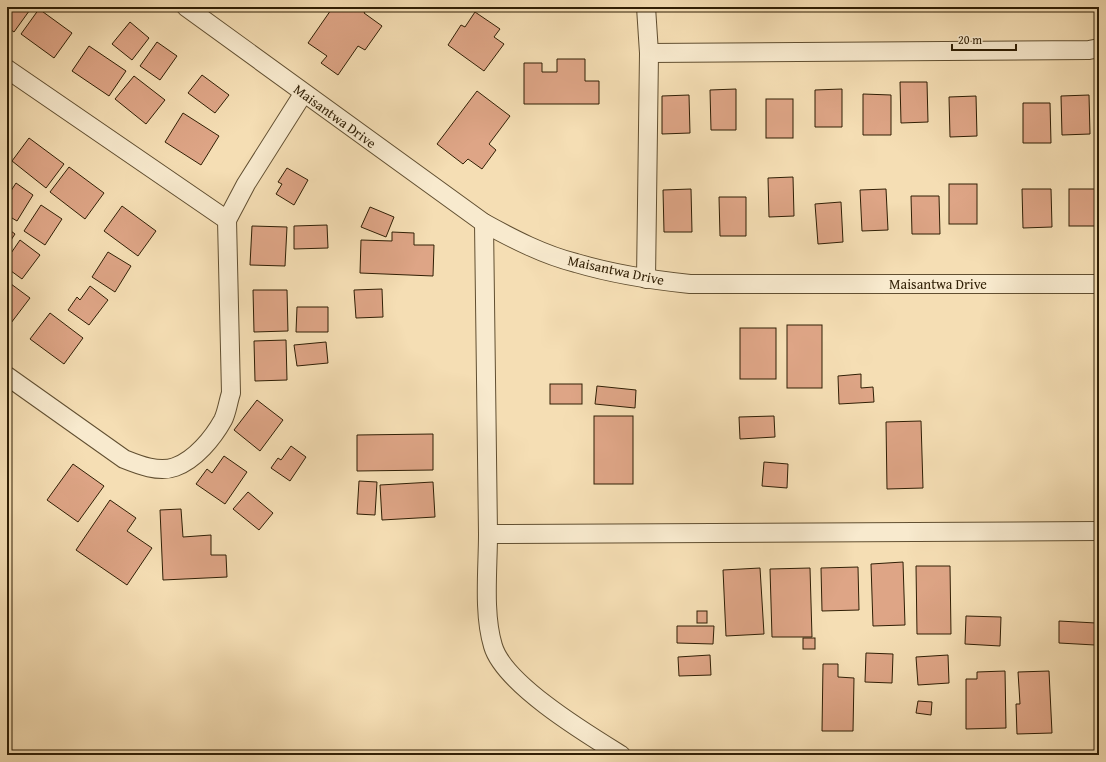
<svg xmlns="http://www.w3.org/2000/svg" width="1106" height="762" viewBox="0 0 1106 762" font-family="'Gentium Book Plus',serif">
  <style>
    .building { fill: #dea586; stroke: #301f05 }
    .lines { fill: none; stroke-linecap: round; stroke-linejoin: round }
    .street-casing { stroke: #614f31; stroke-width: 20 }
    .street { stroke: #f8eace; stroke-width: 18 }
    .labels { text-anchor: middle; dominant-baseline: central; stroke-width: 3; stroke-linejoin: round; paint-order: stroke }
    .street-label { font-size: 14px; fill: #301f05; stroke: #f8eace }
  </style>
  <rect width="100%" height="100%" fill="#f5deb4"/>
  <filter id="stains"><feTurbulence type="fractalNoise" baseFrequency=".005" numOctaves="4"/><feColorMatrix values="0 0 0 0 .2 0 0 0 0 .09 0 0 0 0 .02 0 0 0 .5 -.17"/></filter>
  <radialGradient id="worn" r=".72"><stop offset=".6" stop-color="#630" stop-opacity="0"/><stop offset="1" stop-color="#630" stop-opacity=".3"/></radialGradient>
  <g class="building">
    <path d="M7 7H32L14 32 7 27Z"/>
    <path d="M333 7H368L364 13 382 26 365 50 358 46 338 75 321 63 327 56 308 43Z"/>
    <path d="M39 9 72 33 54 58 21 34Z"/>
    <path d="M475 12 500 29 494 37 504 44 484 71 448 45 461 25 465 27Z"/>
    <path d="M130 22 149 38 132 60 112 44Z"/>
    <path d="M157 42 177 56 160 80 140 66Z"/>
    <path d="M89 46 126 71 109 96 72 71Z"/>
    <path d="M557 59H585V81H599V104H524V63H542V72H557Z"/>
    <path d="M202 75 229 95 215 113 188 93Z"/>
    <path d="M134 76 165 100 146 124 115 99Z"/>
    <path d="M900 82H927L928 122 901 123Z"/>
    <path d="M736 89V130H711L710 90Z"/>
    <path d="M842 89V127H815V90Z"/>
    <path d="M477 91 510 116 489 144 496 150 482 169 468 159 463 164 437 144Z"/>
    <path d="M863 94 891 95V135H863Z"/>
    <path d="M689 95 690 133 662 134V96Z"/>
    <path d="M1089 95 1090 134 1062 135 1061 96Z"/>
    <path d="M976 96 977 136 950 137 949 97Z"/>
    <rect x="766" y="99" width="27" height="39"/>
    <path d="M1023 103H1050L1051 143H1023Z"/>
    <path d="M183 113 219 136 201 165 165 142Z"/>
    <path d="M29 138 64 164 46 188 12 161Z"/>
    <path d="M69 167 104 193 85 219 50 192Z"/>
    <path d="M287 168 308 180 294 205 276 194 282 184 278 182Z"/>
    <path d="M793 177 794 216 769 217 768 178Z"/>
    <path d="M16 183 33 195 17 221 7 215V197Z"/>
    <rect x="949" y="184" width="28" height="40"/>
    <path d="M691 189 692 232H664L663 190Z"/>
    <path d="M886 189 888 230 862 231 860 190Z"/>
    <path d="M1022 189H1051L1052 227 1023 228Z"/>
    <rect x="1069" y="189" width="26" height="37"/>
    <path d="M911 196H939L940 234H912Z"/>
    <path d="M719 197H746V236H720Z"/>
    <path d="M841 202 843 242 818 244 815 204Z"/>
    <path d="M41 205 62 219 45 245 24 231Z"/>
    <path d="M122 206 156 231 138 256 104 231Z"/>
    <path d="M370 207 394 217 386 237 361 227Z"/>
    <path d="M327 225 328 248 294 249V226Z"/>
    <path d="M252 226 287 227 285 266 250 265Z"/>
    <path d="M7 228 15 234 7 246Z"/>
    <path d="M392 232 414 233V245H434L433 276 360 273 361 240 392 241Z"/>
    <path d="M20 240 40 255 22 279 7 268V259Z"/>
    <path d="M108 252 131 266 115 292 92 277Z"/>
    <path d="M7 281 30 298 11 323 7 320Z"/>
    <path d="M90 286 108 300 89 325 68 310 77 297 80 300Z"/>
    <path d="M382 289 383 317 356 318 354 290Z"/>
    <path d="M253 290H287L288 331 254 332Z"/>
    <path d="M297 307H328V332H296Z"/>
    <path d="M50 313 83 338 64 364 30 339Z"/>
    <rect x="787" y="325" width="35" height="63"/>
    <rect x="740" y="328" width="36" height="51"/>
    <path d="M286 340 287 380 255 381 254 341Z"/>
    <path d="M326 342 328 363 297 366 294 345Z"/>
    <path d="M861 374V388L873 387 874 402 839 404 838 376Z"/>
    <rect x="550" y="384" width="32" height="20"/>
    <path d="M597 386 636 390 635 408 595 404Z"/>
    <path d="M257 400 283 420 260 451 234 430Z"/>
    <rect x="594" y="416" width="39" height="68"/>
    <path d="M774 416 775 437 740 439 739 417Z"/>
    <path d="M921 421 923 488 887 489 886 422Z"/>
    <path d="M433 434V470L357 471V435Z"/>
    <path d="M291 446 306 457 290 481 271 468 278 458 281 460Z"/>
    <path d="M224 456 247 472 225 504 196 484 207 469 212 473Z"/>
    <path d="M764 462 788 464 787 488 762 486Z"/>
    <path d="M73 464 104 486 78 522 47 500Z"/>
    <path d="M359 481 377 482 375 515 357 514Z"/>
    <path d="M433 482 435 517 382 520 380 485Z"/>
    <path d="M248 492 273 513 259 530 233 509Z"/>
    <path d="M110 500 136 518 127 531 152 548 127 585 76 550Z"/>
    <path d="M181 509 183 537 211 535V555H226L227 577 163 580 160 510Z"/>
    <path d="M903 562 905 625 873 626 871 564Z"/>
    <path d="M916 566H950L951 634H917Z"/>
    <path d="M858 567 859 610 822 611 821 568Z"/>
    <path d="M760 568 764 634 726 636 723 570Z"/>
    <path d="M810 568 812 637H772L770 569Z"/>
    <rect x="697" y="611" width="10" height="12"/>
    <path d="M966 616 1001 617 1000 646 965 644Z"/>
    <path d="M1059 621 1096 623 1095 645 1059 643Z"/>
    <path d="M677 626H714L713 644 677 643Z"/>
    <rect x="803" y="638" width="12" height="11"/>
    <path d="M866 653 893 654 892 683 865 682Z"/>
    <path d="M710 655 711 675 679 676 678 657Z"/>
    <path d="M948 655 949 683 918 685 916 657Z"/>
    <path d="M823 664H838V677L854 678 853 731H822Z"/>
    <path d="M1005 671 1006 728 966 729V679H977V672Z"/>
    <path d="M1049 671 1052 733 1017 734 1016 704H1020L1018 672Z"/>
    <path d="M918 701 932 702 931 715 916 713Z"/>
  </g>
  <g class="lines">
    <g class="street-casing">
      <g id="street">
        <path d="M186 7 484 223C513 239 544 255 576 263 613 274 651 280 690 284H1099"/>
        <path d="M646 7 649 53 646 279"/>
        <path d="M649 53 1089 50 1099 48"/>
        <path d="M7 69 227 220"/>
        <path d="M484 223 488 534 1099 531"/>
        <path d="M7 376 124 459C139 465 159 473 175 467 195 460 213 438 223 420 227 412 228 402 231 393L227 220 246 184 303 94"/>
        <path d="M488 534C488 569 483 613 493 646 504 684 587 734 621 755"/>
      </g>
    </g>
    <use href="#street" class="street"/>
  </g>
  <g class="labels">
    <g class="street-label">
      <text transform="translate(335 116) rotate(36)">Maisantwa Drive</text>
      <text transform="translate(616 270) rotate(12)">Maisantwa Drive</text>
      <text x="938" y="284">Maisantwa Drive</text>
    </g>
  </g>
  <rect width="1106" height="762" fill="none" stroke="#f5deb4" stroke-width="24"/>
  <rect x="8" y="8" width="1090" height="746" fill="none" stroke="#301f05" stroke-width="2"/>
  <rect x="12" y="12" width="1082" height="738" fill="none" stroke="#301f05"/>
  <path d="M952 44v6h64v-6" fill="none" stroke="#301f05" stroke-width="2"/>
  <text x="958" y="44" font-size="12" fill="#301f05" stroke="#f8eace" stroke-width="3" paint-order="stroke">20 m</text>
  <rect width="100%" height="100%" filter="url(#stains)"/>
  <rect width="100%" height="100%" fill="url(#worn)"/>
</svg>
